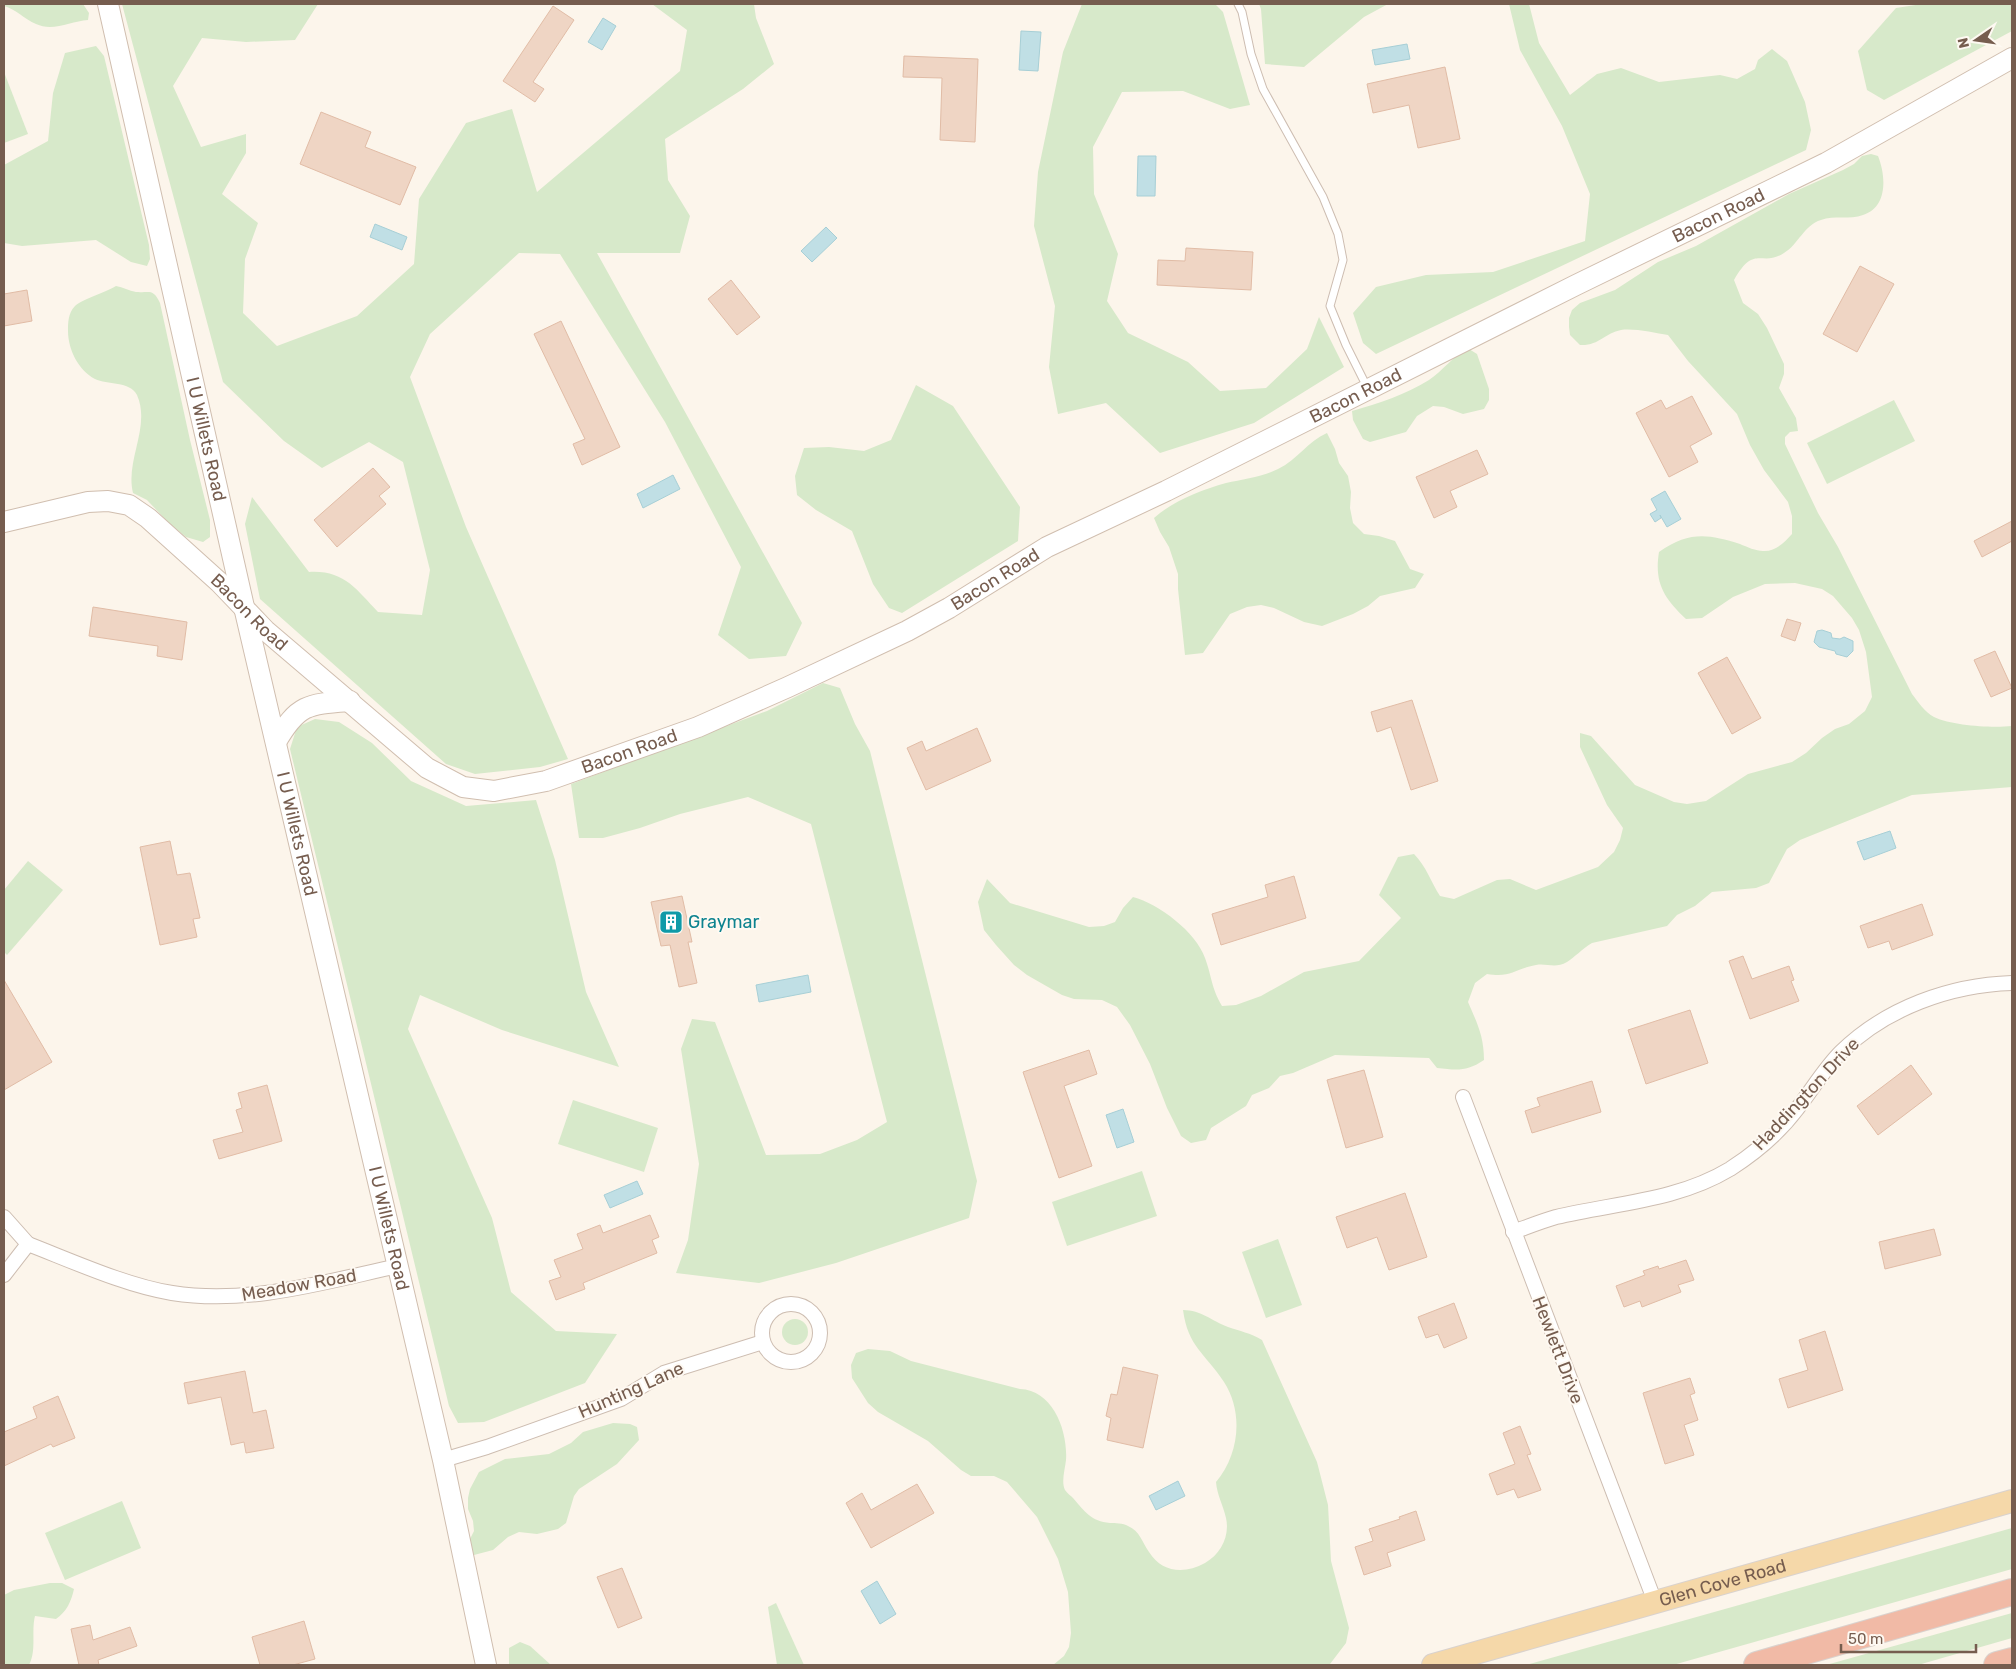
<svg xmlns="http://www.w3.org/2000/svg" width="2016" height="1669" viewBox="0 0 2016 1669" font-family="Rubik,sans-serif">
  <style>
    .green { fill: #d7e9ca }
    .water { fill: #c0dfe5; stroke: #a7cfd6 }
    .building { fill: #efd5c4; stroke: #e1bca6 }
    .lines { fill: none; stroke-linecap: round; stroke-linejoin: round }
    .lane-casing { stroke: #cdbdb1; stroke-width: 9 }
    .street-casing { stroke: #cdbdb1; stroke-width: 16 }
    .secondary-casing { stroke: #d0beaf; stroke-width: 22 }
    .primary-casing { stroke: #d9d2ce; stroke-width: 24 }
    .highway-casing { stroke: #d9d2ce; stroke-width: 28 }
    .lane { stroke: #fff; stroke-width: 7 }
    .street { stroke: #fff; stroke-width: 14 }
    .secondary { stroke: #fff; stroke-width: 20 }
    .primary { stroke: #f5d8a9; stroke-width: 22 }
    .highway { stroke: #f1baa6; stroke-width: 26 }
    .labels { text-anchor: middle; dominant-baseline: central; stroke-width: 4; stroke-linejoin: round; paint-order: stroke }
    .street-label { font-size: 18px; fill: #765d4f; stroke: #fef9f2 }
    .culture-label { font-size: 18px; fill: #0d838f; stroke: #fef9f2; text-anchor: start }
  </style>
  <rect width="100%" height="100%" fill="#fcf5eb"/>
  <g class="green">
    <path d="M4 4H83L89 13 88 20C71 21 53 32 36 24 24 19 16 9 4 6Z"/>
    <path d="M122 4H318L295 40 246 42 202 38 173 86 201 147 246 134V153L222 194 258 223 245 259 243 313 277 346 357 316 414 264 419 199 466 123 512 109 537 192 680 71 687 30 652 4H754L756 18 774 64 743 89 665 139 668 180 690 216 680 253H597L802 623 786 656 749 659 718 635 741 567 665 422 560 254 519 253 430 334 410 377 466 527 568 759 540 767 475 774 446 764 260 599 245 524 252 497 309 572C344 570 356 589 378 612L422 615 430 570 403 462 369 442 322 468 284 441 223 382Z"/>
    <path d="M1082 4H1215L1223 12 1250 105 1230 109 1183 91 1122 92 1093 147 1094 194 1118 254 1107 301 1128 333 1188 362 1220 391 1266 388 1307 349 1319 317 1344 367 1254 423 1160 453 1106 403 1058 414 1049 367 1055 306 1034 226 1038 172 1063 52Z"/>
    <path d="M1259 4H1388L1364 17 1304 67 1265 64 1261 9Z"/>
    <path d="M1509 4H1529L1539 43 1570 95 1597 74 1621 68 1659 82 1720 75 1737 79 1755 69 1758 60 1772 49 1787 61 1805 102 1811 130 1806 150 1376 354 1363 343 1353 313 1376 287 1426 275 1493 272 1585 241 1590 194 1562 126 1520 50Z"/>
    <path d="M1922 4H2012V31L1884 100 1867 90 1858 51 1896 8Z"/>
    <path d="M96 46 104 56 149 245 150 259 147 266 131 262 96 240 22 246 4 243V165L48 141 53 93 65 53Z"/>
    <path d="M4 72 28 134 4 143Z"/>
    <path d="M1871 154 1878 156C1886 176 1888 207 1863 215 1850 220 1834 215 1821 220 1804 225 1798 245 1784 253 1761 268 1755 243 1734 280L1743 303 1758 314 1767 328 1784 364V374L1779 388 1796 418 1798 431 1790 432 1785 437V444L1818 513 1838 547 1912 694C1918 702 1925 712 1934 717 1953 726 1992 728 2012 726V787L1912 795 1800 840 1787 849 1769 883 1756 888 1712 892 1695 906 1677 915 1667 926 1592 943C1582 949 1575 957 1567 962 1555 969 1547 963 1536 965 1514 969 1512 978 1487 974L1475 983 1468 1002C1477 1023 1484 1036 1484 1060 1466 1072 1457 1070 1437 1068L1429 1058 1335 1055 1293 1073 1280 1076 1269 1088 1252 1095 1246 1106 1211 1128 1206 1140 1191 1143 1181 1136 1167 1108 1150 1064 1130 1025 1117 1007 1102 1000 1074 999 1062 995 1027 975 1014 965 996 945 984 930 978 902 987 879 1010 903 1089 927 1104 926 1115 922 1123 908 1133 897C1159 904 1196 932 1205 958 1212 977 1211 987 1222 1006L1236 1005 1261 996 1304 972 1359 961 1401 918 1379 895 1398 857 1414 854C1426 866 1431 882 1440 896L1454 899 1497 880 1510 879 1536 890 1598 867 1614 852 1620 840 1623 828 1607 805 1580 747V733L1591 736 1635 785 1674 802 1687 804 1706 801 1748 774 1792 762 1806 753 1822 738 1835 729 1849 724 1865 711 1872 697 1866 652 1859 630 1852 618 1833 596 1822 589 1795 583 1765 584 1733 597 1702 618 1686 619C1664 598 1654 583 1659 552 1689 531 1708 534 1740 544 1747 547 1756 551 1763 551 1775 552 1785 542 1792 534V516L1788 502 1764 470 1750 445 1737 414 1688 361 1668 335C1655 333 1634 328 1621 330 1605 333 1599 346 1580 345L1570 335 1569 327V318L1572 310 1580 303 1615 290 1658 262 1696 246 1789 194 1843 170 1854 164 1862 156Z"/>
    <path d="M116 286C123 287 129 291 136 292 150 293 153 288 160 303L190 440 210 520V537L203 542 186 537 169 523 147 500 133 493C125 460 151 427 137 395 130 381 107 385 95 379 78 370 68 349 68 331 68 323 68 313 75 306 82 299 105 293 116 286Z"/>
    <path d="M1469 349 1477 354 1489 389V400L1484 409 1463 414 1444 407 1433 406 1417 416 1406 432 1370 442 1363 439 1353 420 1352 411C1379 403 1405 395 1429 380 1443 371 1453 355 1469 349Z"/>
    <path d="M916 385 953 406 1020 507 1018 541 902 613 889 608 873 584 852 531 816 510 797 495 795 476 804 448 829 447 864 451 891 440Z"/>
    <path d="M1894 400 1915 441 1827 484 1807 443Z"/>
    <path d="M1327 433 1335 449 1339 463 1348 476 1351 492 1350 508 1353 523 1364 534 1379 536 1395 541 1410 569 1424 574 1415 588 1380 596 1368 606 1353 614 1322 626 1304 622 1274 608 1261 605 1247 607 1230 614 1203 653 1185 655 1178 589V574L1169 547 1160 532 1154 518C1173 501 1201 490 1226 483 1243 479 1262 477 1278 469 1297 460 1308 441 1327 433Z"/>
    <path d="M823 683 840 688 855 724 870 751 977 1181 969 1218 836 1263 759 1283 676 1273 688 1240 699 1164 681 1049 692 1019 715 1022 766 1155 820 1154 857 1140 887 1122 811 824 748 797 680 814 640 828 603 838H579L571 784 767 711Z"/>
    <path d="M315 719 339 722 372 743 411 781 466 806 536 800 555 860 586 992 619 1067 502 1030 420 995 408 1029 492 1218 511 1292 556 1331 617 1334 585 1383 484 1422 458 1423 449 1406 290 749 297 727Z"/>
    <path d="M28 861 63 890 7 955 4 952V890Z"/>
    <path d="M573 1100 658 1128 644 1172 558 1144Z"/>
    <path d="M1142 1171 1157 1216 1067 1246 1052 1202Z"/>
    <path d="M1278 1239 1302 1305 1266 1318 1242 1252Z"/>
    <path d="M1183 1310C1201 1310 1212 1321 1228 1327 1240 1331 1250 1333 1262 1340L1317 1462 1328 1505 1331 1561 1349 1628 1346 1643 1330 1664 1053 1665 1064 1656 1069 1647 1071 1633 1068 1592 1058 1559 1037 1517 1007 1482 994 1476H971L961 1470 928 1441 878 1412 868 1403 852 1378 851 1365 856 1353 868 1349 890 1351 911 1361 1020 1389C1053 1390 1068 1431 1066 1460 1065 1469 1061 1482 1065 1490 1067 1493 1071 1496 1073 1498 1085 1512 1091 1521 1110 1523 1115 1523 1123 1523 1128 1526 1140 1531 1142 1542 1149 1552 1162 1573 1185 1574 1205 1563 1221 1554 1230 1536 1226 1518 1223 1505 1217 1495 1216 1482 1239 1455 1244 1413 1224 1382 1205 1353 1188 1347 1183 1310Z"/>
    <circle cx="795" cy="1332" r="13"/>
    <path d="M613 1423 630 1424 637 1427 639 1440 617 1464 579 1489 574 1496 566 1523 558 1529 537 1534 519 1532 508 1537 493 1550 474 1555 468 1549 470 1539 474 1531 473 1521 468 1509V1498L470 1489 479 1472 505 1459 549 1454 571 1443 583 1432Z"/>
    <path d="M122 1501 141 1548 65 1580 45 1533Z"/>
    <path d="M2012 1528V1569L1673 1665H1526Z"/>
    <path d="M50 1583H62L74 1589C71 1602 67 1611 56 1619L35 1616C31 1632 37 1650 29 1665H4V1595L14 1590Z"/>
    <path d="M776 1603 804 1665H777L768 1607Z"/>
    <path d="M2012 1613V1638L1918 1665H1826Z"/>
    <path d="M520 1642 530 1646 551 1665H509V1648Z"/>
  </g>
  <g class="water">
    <path d="M603 18 616 26 602 50 588 42Z"/>
    <path d="M1021 31 1041 32 1038 71 1019 70Z"/>
    <path d="M1407 44 1410 59 1375 65 1372 50Z"/>
    <path d="M1138 156H1156L1155 196H1137Z"/>
    <path d="M375 224 407 237 402 250 370 237Z"/>
    <path d="M826 227 837 238 812 262 801 251Z"/>
    <path d="M673 475 680 489 643 508 637 494Z"/>
    <path d="M1665 491 1681 519 1667 527 1660 515 1661 518 1655 522 1650 514 1657 510 1651 499Z"/>
    <path d="M1822 630 1831 633 1832 638 1840 639 1844 637 1853 641V651L1847 657 1836 654 1835 651 1819 647 1814 642 1817 631Z"/>
    <path d="M1890 831 1896 848 1864 860 1857 842Z"/>
    <path d="M808 975 811 992 759 1002 756 985Z"/>
    <path d="M1123 1109 1134 1142 1117 1148 1106 1115Z"/>
    <path d="M637 1181 643 1194 610 1208 604 1195Z"/>
    <path d="M1178 1481 1185 1496 1156 1510 1149 1496Z"/>
    <path d="M877 1581 896 1614 880 1624 861 1591Z"/>
  </g>
  <g class="building">
    <path d="M553 6 574 20 533 82 544 89 535 102 503 81Z"/>
    <path d="M904 56 978 59 975 142 940 140 942 78 903 77Z"/>
    <path d="M1445 67 1460 139 1418 148 1409 105 1373 113 1367 84Z"/>
    <path d="M321 112 371 132 365 147 416 167 400 205 300 164Z"/>
    <path d="M1186 248 1253 252 1251 290 1157 285 1158 260 1185 261Z"/>
    <path d="M1860 266 1894 284 1857 352 1823 334Z"/>
    <path d="M731 280 760 317 737 335 708 299Z"/>
    <path d="M27 290 32 321 4 326V294Z"/>
    <path d="M561 321 620 447 582 465 573 444 585 439 534 334Z"/>
    <path d="M1692 396 1712 434 1690 446 1698 462 1669 477 1636 413 1661 400 1666 409Z"/>
    <path d="M1477 450 1488 474 1450 491 1457 507 1434 518 1416 477Z"/>
    <path d="M373 468 390 487 379 496 386 504 337 547 314 520Z"/>
    <path d="M2012 521V541L1982 557 1974 541Z"/>
    <path d="M93 607 187 622 182 660 157 656 158 646 89 636Z"/>
    <path d="M1787 619 1801 623 1795 641 1781 636Z"/>
    <path d="M1995 651 2012 688 1991 697 1974 660Z"/>
    <path d="M1727 657 1761 718 1732 734 1698 673Z"/>
    <path d="M1412 700 1438 781 1411 790 1391 727 1377 732 1371 712Z"/>
    <path d="M977 728 991 761 926 790 907 748 922 741 926 751Z"/>
    <path d="M170 841 177 875 190 873 200 918 193 919 197 937 160 945 140 847Z"/>
    <path d="M1294 876 1306 918 1221 945 1212 914 1268 897 1265 885Z"/>
    <path d="M682 896 692 942H688L697 983 679 987 670 945 661 946 651 902Z"/>
    <path d="M1922 904 1933 935 1892 950 1889 941 1868 948 1860 926Z"/>
    <path d="M1743 956 1752 979 1789 966 1794 980 1791 981 1799 1001 1750 1019 1729 961Z"/>
    <path d="M4 980 52 1062 4 1090Z"/>
    <path d="M1690 1010 1708 1063 1646 1084 1628 1030Z"/>
    <path d="M1089 1050 1097 1074 1064 1086 1092 1166 1059 1178 1023 1072Z"/>
    <path d="M1911 1065 1932 1094 1878 1135 1857 1106Z"/>
    <path d="M1364 1070 1383 1137 1346 1148 1327 1080Z"/>
    <path d="M1592 1081 1601 1112 1532 1133 1525 1111 1540 1106 1537 1098Z"/>
    <path d="M267 1085 282 1141 219 1159 213 1140 243 1132 236 1110 242 1108 238 1093Z"/>
    <path d="M1405 1193 1427 1257 1389 1270 1377 1237 1347 1248 1336 1217Z"/>
    <path d="M650 1215 659 1237 652 1240 657 1253 583 1283 585 1289 556 1300 549 1281 561 1277 554 1260 583 1249 577 1234 600 1225 603 1233Z"/>
    <path d="M1934 1229 1941 1255 1885 1269 1879 1242Z"/>
    <path d="M1686 1260 1694 1280 1678 1285 1681 1292 1642 1307 1640 1301 1624 1307 1616 1286 1645 1275 1643 1271 1658 1266 1659 1269Z"/>
    <path d="M1454 1303 1467 1338 1444 1348 1438 1334 1426 1338 1418 1317Z"/>
    <path d="M1825 1331 1843 1390 1788 1408 1779 1379 1808 1370 1799 1340Z"/>
    <path d="M1123 1367 1158 1375 1143 1448 1107 1440 1111 1418 1106 1416 1111 1394 1117 1395Z"/>
    <path d="M245 1371 253 1413 266 1410 274 1448 246 1453 244 1442 231 1445 221 1397 188 1404 184 1383Z"/>
    <path d="M1690 1378 1695 1393 1690 1395 1698 1420 1684 1425 1694 1455 1665 1464 1643 1393Z"/>
    <path d="M58 1396 75 1438 53 1447 51 1444 4 1466V1432L37 1418 33 1407Z"/>
    <path d="M1520 1426 1531 1454 1527 1455 1541 1490 1518 1498 1514 1489 1497 1495 1489 1474 1515 1464 1503 1433Z"/>
    <path d="M917 1484 934 1513 871 1548 846 1503 862 1493 871 1510Z"/>
    <path d="M1416 1511 1425 1540 1387 1553 1391 1566 1364 1575 1355 1547 1373 1541 1369 1529 1400 1519 1399 1517Z"/>
    <path d="M622 1568 642 1618 618 1628 597 1577Z"/>
    <path d="M304 1621 315 1659 293 1665H260L252 1637Z"/>
    <path d="M90 1625 93 1640 130 1627 137 1646 98 1660 99 1665H79L71 1629Z"/>
  </g>
  <g class="lines">
    <g class="lane-casing">
      <path id="lane" d="M1238 4 1242 12 1251 54 1263 89 1323 197 1338 234 1343 260 1330 306 1346 345 1368 389"/>
    </g>
    <g class="street-casing">
      <g id="street">
        <path d="M1463 1097 1655 1602"/>
        <path d="M4 1217 28 1244 4 1275"/>
        <path d="M1513 1232C1527 1227 1542 1221 1556 1217 1615 1203 1677 1201 1730 1169 1755 1153 1779 1133 1797 1109 1812 1090 1824 1069 1841 1052 1886 1008 1950 985 2012 983"/>
        <path d="M28 1244C72 1261 127 1286 172 1293 249 1305 324 1282 398 1266"/>
        <circle cx="791" cy="1333" r="29"/>
        <path d="M443 1460 487 1447 621 1399 664 1373 763 1342"/>
      </g>
    </g>
    <g class="secondary-casing">
      <g id="secondary">
        <path id="s1" d="M108 4 244 607 443 1460 486 1665"/>
        <path id="s2" d="M4 522 88 502 108 501 129 505 148 518 219 582 265 630 427 768 463 787 494 791 546 781 698 727 788 687 907 631 949 608 1047 547 1166 491 1576 285 1826 163 2012 58"/>
        <path d="M276 742C298 704 308 704 350 701"/>
      </g>
    </g>
    <g class="primary-casing">
      <g id="primary">
        <path id="s3" d="M1433 1665 2012 1501"/>
      </g>
    </g>
    <g class="highway-casing">
      <g id="highway">
        <path d="M1757 1665 2012 1592"/>
        <path d="M1997 1665 2012 1661"/>
      </g>
    </g>
    <use href="#lane" class="lane"/>
    <use href="#street" class="street"/>
    <use href="#secondary" class="secondary"/>
    <use href="#primary" class="primary"/>
    <use href="#highway" class="highway"/>
  </g>
  <defs>
    <g id="building-square" transform="scale(1.25)"><rect x="-9" y="-9" width="18" height="18" rx="4" fill="#0f9aa8" stroke="#fef9f2"/><path d="M-4-6H4V6H1V3H-1V6H-4ZM-2.5-4.3h1.7v1.8h-1.7ZM.8-4.3h1.7v1.8H.8ZM-2.5-1h1.7V.8h-1.7ZM.8-1h1.7V.8H.8Z" fill="#fff"/></g>
  </defs>
  <g fill-rule="evenodd">
    <use href="#building-square" x="671" y="922"/>
  </g>
  <g class="labels">
    <g class="street-label">
      <text stroke="none"><textPath href="#s2" startOffset="1954">Bacon Road</textPath></text>
      <text stroke="none"><textPath href="#s2" startOffset="1549">Bacon Road</textPath></text>
      <text stroke="none"><textPath href="#s1" startOffset="446">I U Willets Road</textPath></text>
      <text stroke="none"><textPath href="#s2" startOffset="1144">Bacon Road</textPath></text>
      <text stroke="none"><textPath href="#s2" startOffset="289">Bacon Road</textPath></text>
      <text stroke="none"><textPath href="#s2" startOffset="739">Bacon Road</textPath></text>
      <text stroke="none"><textPath href="#s1" startOffset="851">I U Willets Road</textPath></text>
      <text transform="translate(1806 1094) rotate(-47)">Haddington Drive</text>
      <text stroke="none"><textPath href="#s1" startOffset="1256">I U Willets Road</textPath></text>
      <text transform="translate(299 1285) rotate(-10)">Meadow Road</text>
      <text transform="translate(1558 1350) rotate(69)">Hewlett Drive</text>
      <text transform="translate(631 1390) rotate(-24)">Hunting Lane</text>
      <text stroke="none"><textPath href="#s3" startOffset="301">Glen Cove Road</textPath></text>
    </g>
    <g class="culture-label">
      <text x="688" y="922">Graymar</text>
    </g>
  </g>
  <rect width="2016" height="1669" fill="none" stroke="#765d4f" stroke-width="10"/>
  <g transform="translate(1976 40) rotate(257)" stroke="#fef9f2" stroke-width="4" paint-order="stroke">
  <path d="M0-4L9 19L0 12L-9 19Z" fill="#765d4f"/>
  <text y="-8" font-size="14" font-weight="bold" text-anchor="middle" fill="#765d4f">N</text>
  </g>
  <path d="M1841 1644v8h135v-8" fill="none" stroke="#765d4f" stroke-width="2.5"/>
  <text x="1848" y="1644" font-size="15" fill="#765d4f" stroke="#fef9f2" stroke-width="4" paint-order="stroke">50 m</text>
</svg>
